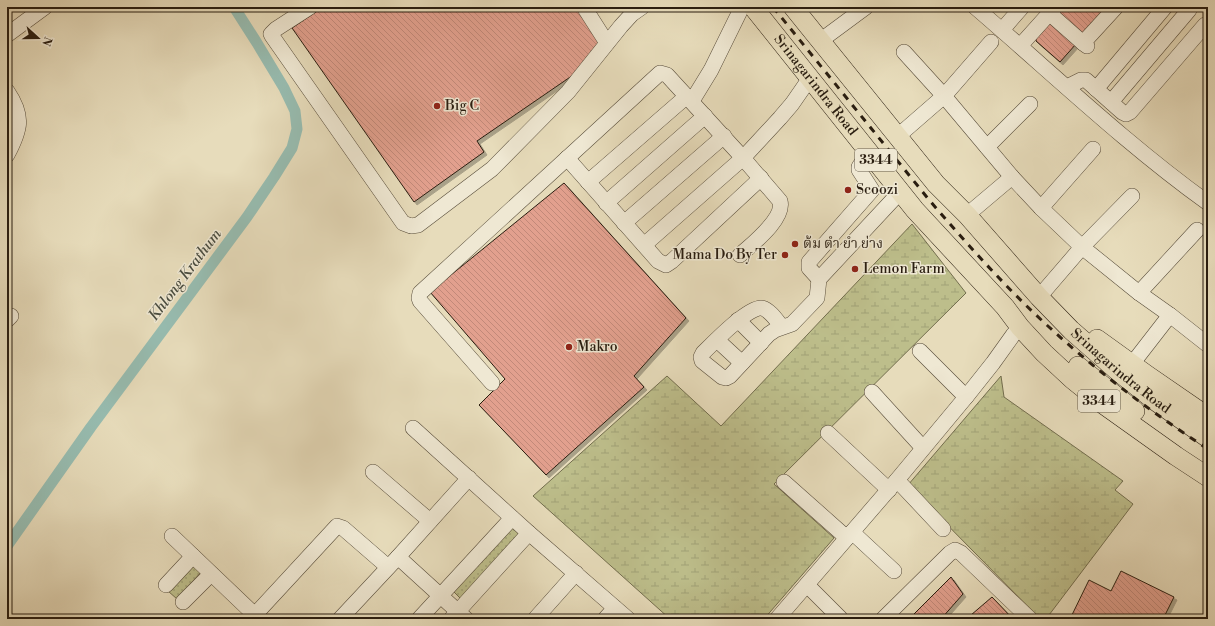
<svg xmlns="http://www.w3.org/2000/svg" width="1215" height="626" viewBox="0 0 1215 626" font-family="'Libre Bodoni','Noto Serif Thai',serif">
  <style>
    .grass { fill: url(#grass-dots); stroke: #736e4e }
    .wetland { fill: url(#wetland-marsh); stroke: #736e4e }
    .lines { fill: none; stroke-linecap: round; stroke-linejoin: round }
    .canal { stroke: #97bcb0; stroke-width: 11 }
    .building { fill: url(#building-back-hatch); stroke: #291d10; filter: url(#shadow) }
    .minor-casing { stroke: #584d3b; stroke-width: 16 }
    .major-casing { stroke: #291d10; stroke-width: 20 }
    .minor { stroke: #efe8d3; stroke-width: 15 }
    .major { stroke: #e7dcbb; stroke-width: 19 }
    .rail { stroke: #291d10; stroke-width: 3; stroke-dasharray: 7 7; stroke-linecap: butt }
    .poi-dot { fill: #8f2418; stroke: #efe8d3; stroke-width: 1.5 }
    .labels { text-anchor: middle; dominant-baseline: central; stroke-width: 3; stroke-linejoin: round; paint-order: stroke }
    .shield { fill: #efe8d3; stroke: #645a4a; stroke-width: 1 }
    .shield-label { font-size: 13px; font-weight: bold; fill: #291d10 }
    .street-label { font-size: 14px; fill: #291d10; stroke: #efe8d3 }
    .poi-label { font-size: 14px; fill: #291d10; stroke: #efe8d3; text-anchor: start }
    .water-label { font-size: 15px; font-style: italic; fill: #4a4d40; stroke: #efe8d3 }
  </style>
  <defs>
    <pattern id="grass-dots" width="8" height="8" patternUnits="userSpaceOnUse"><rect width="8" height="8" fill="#bdbe8b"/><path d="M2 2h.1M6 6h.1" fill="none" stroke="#a2a377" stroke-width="1.8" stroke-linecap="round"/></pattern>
    <pattern id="wetland-marsh" width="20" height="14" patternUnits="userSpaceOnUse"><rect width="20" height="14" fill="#bdbe8b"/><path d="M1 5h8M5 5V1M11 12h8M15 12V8" fill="none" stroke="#a2a377"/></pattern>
    <pattern id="building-back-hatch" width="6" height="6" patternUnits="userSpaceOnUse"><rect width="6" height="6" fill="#e2a08e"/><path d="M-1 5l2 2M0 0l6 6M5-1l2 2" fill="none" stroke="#c28979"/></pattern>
    <filter id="shadow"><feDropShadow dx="3" dy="3" stdDeviation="0" flood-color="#0004"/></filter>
  </defs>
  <rect width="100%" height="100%" fill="#e7dcbb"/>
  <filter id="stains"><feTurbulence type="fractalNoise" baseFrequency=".005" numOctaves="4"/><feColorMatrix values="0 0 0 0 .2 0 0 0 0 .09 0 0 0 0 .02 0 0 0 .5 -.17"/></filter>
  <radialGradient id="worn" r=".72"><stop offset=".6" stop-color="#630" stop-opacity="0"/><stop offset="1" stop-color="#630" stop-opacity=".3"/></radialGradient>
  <g class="grass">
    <path d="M513 524 522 533 461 599 452 590Z"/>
    <path d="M193 563 202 571 177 599 168 591Z"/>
  </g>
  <g class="wetland">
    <path d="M912 224 966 293 774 484 834 538 764 619H670L533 496 667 376 721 426Z"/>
    <path d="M1001 376 1004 397 1123 481 1115 490 1133 504 1046 619H1040L908 485Z"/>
  </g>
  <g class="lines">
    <path class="canal" d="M7 546 91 427 247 217 274 177 292 148 297 129 295 111 284 88 257 43 234 7"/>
  </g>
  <g class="building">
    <path d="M323 7H576L600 44 579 71 477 141 484 152 414 202 292 28Z"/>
    <path d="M1063 7H1110L1083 37 1057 13Z"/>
    <path d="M1051 22 1076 44 1060 62 1036 41V39Z"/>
    <path d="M564 183 686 318 634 376 644 387 546 475 479 405 505 379 430 292Z"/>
    <path d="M1121 571 1174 597 1163 619H1070L1089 580 1111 591Z"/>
    <path d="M951 577 963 594 941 619H909Z"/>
    <path d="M992 597 1013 619H974L971 615Z"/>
  </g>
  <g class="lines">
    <g class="minor-casing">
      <g id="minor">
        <path d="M310 7 276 29 271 34 272 36 403 223 411 226 418 225 492 169 568 92 621 26 632 14 642 7"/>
        <path d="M584 7 607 43"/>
        <path d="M975 7C1052 73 1126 144 1208 203"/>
        <path d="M1049 13 1083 43"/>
        <path d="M1002 30 1022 7"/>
        <path d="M7 35 45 7"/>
        <path d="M820 41 866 7"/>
        <path d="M1020 46 1055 7"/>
        <path d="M1087 46 1083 43 1116 7"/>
        <path d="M904 52 944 96 1012 177 1041 208 1082 247 1139 293"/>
        <path d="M1067 87 1081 80H1086L1122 112 1126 114 1130 112 1205 25"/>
        <path d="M1096 89 1165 7"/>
        <path d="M7 91C24 116 21 129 7 155"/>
        <path d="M692 101 711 70 742 7"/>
        <path d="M1111 102 1189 10"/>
        <path d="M898 136 944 96 991 42"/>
        <path d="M987 147 1030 104"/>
        <path d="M567 158 658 261 666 265 672 261 761 178"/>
        <path d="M588 182 687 96"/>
        <path d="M606 203 705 116"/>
        <path d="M1041 208 1093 149"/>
        <path d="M967 215 1012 177"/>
        <path d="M624 223 724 136"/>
        <path d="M644 245 743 158 780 118 792 104 810 78"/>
        <path d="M819 279 809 268V262L872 190 859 170V167L869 152"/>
        <path d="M1039 297 1082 247 1132 196"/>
        <path d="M1170 315 1139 293 1197 230"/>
        <path d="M7 320 11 316"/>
        <path d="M738 320 761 343"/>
        <path d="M782 327C777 321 770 310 762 308 750 305 713 343 703 353L701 357 702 361 722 377 726 378 730 376 769 334 775 330 792 324 817 298 819 279 901 191"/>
        <path d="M717 340 742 363"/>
        <path d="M920 351 966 397"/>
        <path d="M1132 364 1170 315 1208 345"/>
        <path d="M492 383 420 301 419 298 420 293 660 73 667 75 743 158 780 201C785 219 752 244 740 255"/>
        <path d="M872 392 923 448"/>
        <path d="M413 428 529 533 628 619"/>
        <path d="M828 433 889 490"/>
        <path d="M373 472 430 521"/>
        <path d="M897 480 943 529"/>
        <path d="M784 482 847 538"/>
        <path d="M852 532 894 571"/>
        <path d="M172 536 259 619"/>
        <path d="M398 557 466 619"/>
        <path d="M166 585 193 556"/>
        <path d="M807 585 840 618"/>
        <path d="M183 602 211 574"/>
        <path d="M251 619 337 526 343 528 388 567"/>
        <path d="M340 619 398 557 469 478"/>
        <path d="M419 619 512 518"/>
        <path d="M451 619 529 533"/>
        <path d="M535 619 576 573"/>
        <path d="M605 619 615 608"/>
        <path d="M777 619 897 480 966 397 993 363 1013 335 1020 327"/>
        <path d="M883 619 950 553 955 550 961 553 1030 619"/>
      </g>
    </g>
    <g class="major-casing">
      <g id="major">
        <path id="s1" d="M753 7 915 210 1005 307 1020 327 1044 353 1072 379 1103 404 1176 456 1208 477"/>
        <path id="s2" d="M793 7 936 184 967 215 1039 297 1071 330 1120 373 1154 400 1208 438"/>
        <path d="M1097 339 1147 375 1208 417"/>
        <path d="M1078 366 1135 411"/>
      </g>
    </g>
    <use href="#minor" class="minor"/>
    <use href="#major" class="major"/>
    <path class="rail" d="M773 7 930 201C968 245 1006 288 1049 327 1098 372 1152 413 1208 449"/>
  </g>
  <g class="poi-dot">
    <circle cx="437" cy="106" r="4"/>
    <circle cx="848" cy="190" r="4"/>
    <circle cx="795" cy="244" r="4"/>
    <circle cx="785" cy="255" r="4"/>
    <circle cx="855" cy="269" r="4"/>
    <circle cx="569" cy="347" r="4"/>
  </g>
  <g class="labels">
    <g class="shield">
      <rect x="855" y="149" width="42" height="22" rx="3"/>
      <rect x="1078" y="390" width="42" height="22" rx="3"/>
    </g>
    <g class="shield-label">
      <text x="876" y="160">3344</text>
      <text x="1099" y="401">3344</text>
    </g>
    <g class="street-label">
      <text stroke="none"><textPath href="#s1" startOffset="100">Srinagarindra Road</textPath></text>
      <text stroke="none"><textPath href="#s2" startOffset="491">Srinagarindra Road</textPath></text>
    </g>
    <g class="poi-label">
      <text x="445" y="106">Big C</text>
      <text x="856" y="190">Scoozi</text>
      <text x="803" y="244">ต้ม ตำ ยำ ย่าง</text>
      <text x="777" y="255" text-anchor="end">Mama Do By Ter</text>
      <text x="863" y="269">Lemon Farm</text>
      <text x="577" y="347">Makro</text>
    </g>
    <g class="water-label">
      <text transform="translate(185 275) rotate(-53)">Khlong Krathum</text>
    </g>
  </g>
  <rect width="1215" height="626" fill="none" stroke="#e7dcbb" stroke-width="24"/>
  <rect x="8" y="8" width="1199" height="610" fill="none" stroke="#291d10" stroke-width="2"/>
  <rect x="12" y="12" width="1191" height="602" fill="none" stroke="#291d10"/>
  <g transform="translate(38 38) rotate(111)" stroke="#efe8d3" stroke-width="3" paint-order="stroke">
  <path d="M0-3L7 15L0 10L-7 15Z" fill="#291d10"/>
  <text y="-6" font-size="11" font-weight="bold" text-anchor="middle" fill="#291d10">N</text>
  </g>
  <rect width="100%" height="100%" filter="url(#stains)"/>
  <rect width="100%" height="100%" fill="url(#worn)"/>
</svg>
